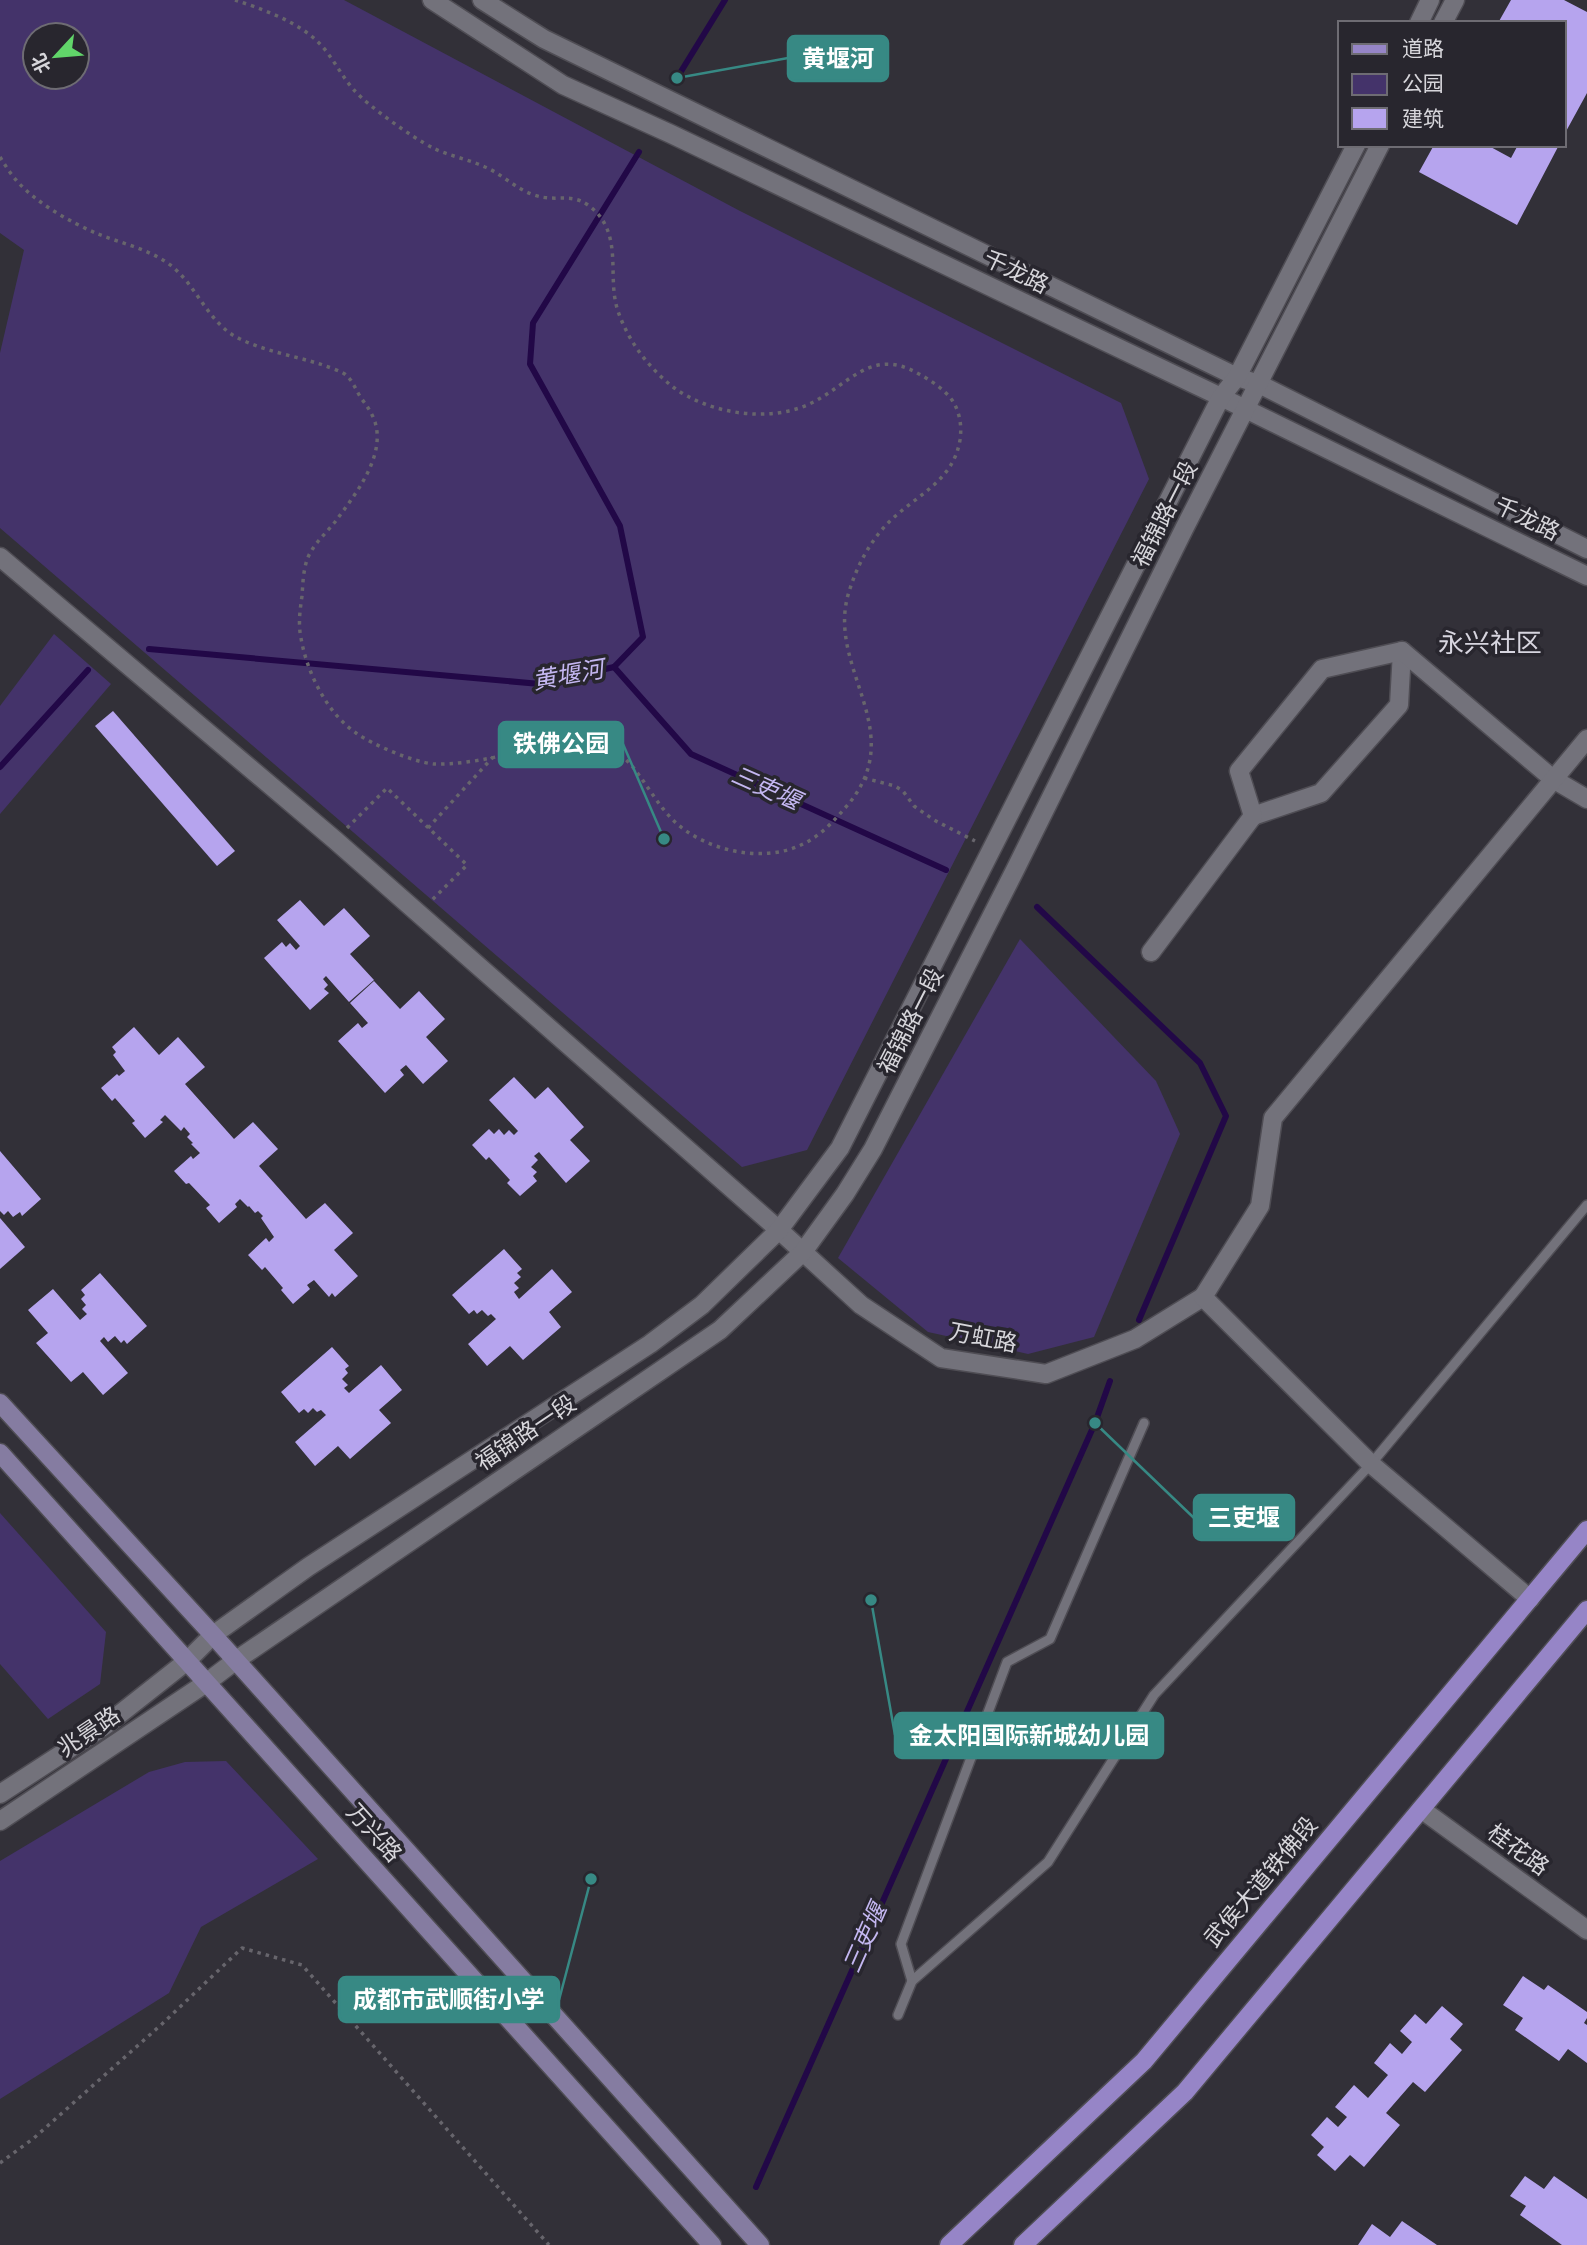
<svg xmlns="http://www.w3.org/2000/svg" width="1587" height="2245" viewBox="0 0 1587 2245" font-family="'Nunito Sans','Noto Sans SC',sans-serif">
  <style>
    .green { fill: #44336a; fill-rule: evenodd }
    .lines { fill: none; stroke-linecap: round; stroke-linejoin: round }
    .stream { stroke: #220847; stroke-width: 6 }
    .building { fill: #b6a4ee }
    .service-casing { stroke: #4f4d54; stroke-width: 12 }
    .minor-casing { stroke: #4f4d54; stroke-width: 21 }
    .tertiary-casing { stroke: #4f4d54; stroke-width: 21 }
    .secondary-casing { stroke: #4f4d54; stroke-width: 21 }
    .primary-casing { stroke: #4f4d54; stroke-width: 21 }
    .path { stroke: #67656c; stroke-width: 3.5; stroke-dasharray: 3.5 5; stroke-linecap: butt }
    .service { stroke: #73727b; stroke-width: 9 }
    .minor { stroke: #73727b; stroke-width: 18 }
    .tertiary { stroke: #73727b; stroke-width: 18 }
    .secondary { stroke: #857ca1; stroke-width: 18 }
    .primary { stroke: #9685c7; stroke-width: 18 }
    .labels { text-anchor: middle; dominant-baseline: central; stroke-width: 7; stroke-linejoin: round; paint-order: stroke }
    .street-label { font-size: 23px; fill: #d7d6db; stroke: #28262e }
    .water-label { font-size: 24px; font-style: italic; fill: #c4b7f1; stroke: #28262e }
    .quarter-label { font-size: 26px; fill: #d7d5df; stroke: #28262e }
    .leader { fill: none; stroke: #378984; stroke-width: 2.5 }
    .callout-dot { fill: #378984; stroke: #28262e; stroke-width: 2.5 }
    .callout { fill: #378984; stroke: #378984; stroke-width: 2.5 }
    .callout-label { font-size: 24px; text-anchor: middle; font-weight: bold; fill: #fff }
  </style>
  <rect width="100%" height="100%" fill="#323038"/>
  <g class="green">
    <path d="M0 0H344L740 211 1121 403 1149 479 807 1150 742 1167 0 528V353L24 250 0 233ZM77 35V77H35V35Z"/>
    <path d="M54 634 111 684 0 814V706Z"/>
    <path d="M1020 939 1156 1081 1180 1134 1094 1337 1028 1354 928 1332 838 1258Z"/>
    <path d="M0 1513 106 1632 100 1684 48 1719 0 1664Z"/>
    <path d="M226 1761 318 1859 201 1927 169 1993 0 2099V1861L149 1772 185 1762Z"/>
  </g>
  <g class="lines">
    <g class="stream">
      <path d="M677 78 725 0"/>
      <path d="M149 649 540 684 614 667 643 637 620 526 530 364 533 323 639 152"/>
      <path d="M614 667 691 754 946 870"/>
      <path d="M0 767 88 670"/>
      <path d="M1037 907 1200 1063 1226 1116 1139 1320"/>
      <path d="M756 2187 1095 1423 1110 1381"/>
    </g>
  </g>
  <g class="building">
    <path d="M1511 0H1564L1587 12V93L1564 135V59L1567 53 1564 52V23H1498Z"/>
    <path d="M1434 145H1487L1511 158 1518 145H1559L1517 225 1419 172Z"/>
    <path d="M113 711 235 851 217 866 95 726Z"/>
    <path d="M300 900 324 926 344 908 370 936 350 954 374 980 349 1002 326 976 323 979 328 985 324 989 329 993 310 1010 264 958 282 942 286 947 290 943 296 950 300 946 277 920Z"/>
    <path d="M374 981 400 1009 419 991 445 1019 426 1037 448 1061 423 1084 406 1065 400 1070 404 1075 385 1093 338 1041 358 1023 362 1028 368 1023 350 1003Z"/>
    <path d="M134 1027 159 1055 178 1037 205 1067 185 1084 234 1139 253 1122 278 1149 259 1166 306 1219 325 1203 353 1233 334 1250 358 1276 335 1297 332 1293 329 1297 314 1280 307 1285 310 1289 293 1304 281 1290 283 1288 265 1267 262 1270 248 1255 266 1238 269 1242 274 1237 261 1218 263 1216 258 1211 255 1213 249 1206 248 1207 240 1199 235 1204 237 1207 219 1223 206 1208 210 1205 189 1183 186 1184 174 1171 191 1156 193 1159 200 1153 191 1144 193 1143 187 1137 190 1134 184 1127 181 1131 165 1115 160 1120 163 1122 145 1138 132 1123 135 1121 115 1098 112 1101 101 1088 117 1074 119 1076 125 1071 113 1055 116 1052 112 1047Z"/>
    <path d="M514 1077 535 1099 548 1087 584 1127 570 1140 590 1161 566 1183 539 1152 534 1156 538 1160 531 1167 537 1172 533 1176 537 1181 520 1196 507 1183 510 1180 489 1157 486 1160 472 1145 489 1129 494 1134 499 1129 504 1135 509 1130 514 1135 518 1131 489 1100Z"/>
    <path d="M0 1151 41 1199 22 1216 20 1212 13 1217 8 1211 4 1215 0 1211Z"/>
    <path d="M0 1218 25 1247 0 1269Z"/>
    <path d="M504 1249 522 1269 517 1273 521 1277 514 1283 519 1288 514 1292 519 1299 552 1269 572 1292 549 1312 561 1327 523 1360 510 1346 487 1366 468 1344 496 1319 491 1314 488 1316 482 1310 477 1314 474 1310 469 1314 452 1295Z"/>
    <path d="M100 1273 147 1326 127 1344 124 1340 121 1343 115 1336 108 1342 104 1337 100 1341 128 1373 103 1395 83 1372 71 1382 36 1343 48 1333 28 1310 53 1289 80 1320 87 1314 82 1309 86 1305 81 1299 85 1295 81 1290Z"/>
    <path d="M332 1347 349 1366 345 1369 348 1373 342 1379 348 1385 344 1388 349 1393 381 1365 402 1390 379 1410 391 1423 350 1459 338 1446 315 1466 295 1442 326 1415 321 1410 317 1412 313 1408 308 1413 304 1409 299 1413 281 1392Z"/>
    <path d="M1523 1976 1544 1990 1548 1985 1587 2012V2018L1584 2023 1587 2025V2063L1568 2049 1559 2061 1515 2030 1523 2018 1503 2005Z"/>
    <path d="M1442 2006 1463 2024 1450 2039 1462 2050 1425 2092 1413 2082 1386 2113 1400 2125 1364 2167 1350 2155 1335 2171 1317 2155 1324 2147 1311 2135 1327 2117 1338 2127 1347 2117 1335 2107 1354 2085 1368 2098 1388 2075 1374 2063 1390 2043 1402 2054 1412 2042 1400 2031 1415 2014 1426 2024Z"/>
    <path d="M1525 2176 1544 2189 1554 2176 1587 2199V2245H1562L1520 2215 1526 2206 1510 2196Z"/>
    <path d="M1402 2221 1437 2245H1358L1372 2224 1390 2237Z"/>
  </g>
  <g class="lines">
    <g class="service-casing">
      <g id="service">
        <path d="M912 1981 901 1944 1007 1662 1050 1639 1144 1423"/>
        <path d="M898 2015 912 1981 1048 1862 1154 1695 1371 1464 1587 1205"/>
      </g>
    </g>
    <g class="minor-casing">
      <g id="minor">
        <path d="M0 557 335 840 779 1230 861 1305 941 1358 1046 1374 1135 1339 1203 1297"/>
        <path d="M1253 816 1321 793 1399 705 1402 651"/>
        <path d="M1151 952 1253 816 1239 771 1322 669 1402 651 1553 779 1587 799"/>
        <path d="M1530 1599 1371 1464 1203 1297 1260 1206 1273 1118 1587 739"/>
        <path d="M1421 1809 1587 1930"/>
      </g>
    </g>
    <g class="tertiary-casing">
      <g id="tertiary">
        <path d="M432 0 563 85 671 134 1221 397 1587 576"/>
        <path d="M482 0 544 39 1237 377 1259 384 1587 549"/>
        <path d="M1419 23 1430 0"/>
        <path d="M1443 23 1455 0"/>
        <path d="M0 1794 106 1725 187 1661 213 1635 308 1567 650 1344 702 1305 779 1230 840 1148 1221 397 1237 377 1356 145"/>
        <path d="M0 1821 206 1683 235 1661 720 1330 803 1252 845 1194 873 1149 1015 870 1184 529 1380 145"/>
      </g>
    </g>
    <g class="secondary-casing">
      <g id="secondary">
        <path d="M0 1403 213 1635 760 2245"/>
        <path d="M0 1453 712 2245"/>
      </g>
    </g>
    <g class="primary-casing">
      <g id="primary">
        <path d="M949 2245 1144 2061 1587 1530"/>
        <path d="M1023 2245 1185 2092 1587 1610"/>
      </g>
    </g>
    <g class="path">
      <path d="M0 157C5 165 10 173 16 180 36 203 70 222 98 234 123 244 153 250 174 268 198 289 210 325 240 339 265 351 294 356 320 364 325 366 342 371 346 375 353 381 356 390 361 398 367 406 372 413 375 422 386 457 354 496 335 522 326 533 315 543 309 555 303 568 303 583 302 596 300 610 298 624 301 638 307 673 327 713 356 733 373 745 413 762 434 764 453 765 485 760 504 755 538 745 559 727 597 741 635 754 646 793 673 820 704 851 764 864 803 844 820 836 833 822 845 808 912 733 827 671 848 595 856 568 869 542 889 522 916 495 953 482 960 440 962 426 960 412 952 400 944 389 930 380 919 374 870 345 847 388 807 405 766 423 708 413 673 387 648 367 627 340 617 308 608 277 621 241 598 214 574 188 560 204 534 195 516 189 502 174 485 167 468 159 449 156 433 148 413 138 368 106 354 90 338 72 330 50 310 35 290 19 259 8 235 0"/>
      <path d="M864 778 895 786 903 791 914 806 934 820 975 841"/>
      <path d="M347 828 387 788 467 865 432 900"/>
      <path d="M428 828 493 757"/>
      <path d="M0 2163 34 2138 162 2024 242 1948 302 1965 549 2245"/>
    </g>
    <use href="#service" class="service"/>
    <use href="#minor" class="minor"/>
    <use href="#tertiary" class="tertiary"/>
    <use href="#secondary" class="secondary"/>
    <use href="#primary" class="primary"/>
  </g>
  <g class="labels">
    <g class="street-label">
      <text transform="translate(1016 272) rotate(26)">千龙路</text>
      <text transform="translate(1165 514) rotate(-63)">福锦路一段</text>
      <text transform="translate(1527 519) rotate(26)">千龙路</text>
      <text transform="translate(911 1021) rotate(-63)">福锦路一段</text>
      <text transform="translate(983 1338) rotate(11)">万虹路</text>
      <text transform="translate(526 1433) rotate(-34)">福锦路一段</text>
      <text transform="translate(89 1732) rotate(-34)">兆景路</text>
      <text transform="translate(374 1833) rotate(48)">万兴路</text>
      <text transform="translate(1518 1850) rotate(36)">桂花路</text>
      <text transform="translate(1261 1882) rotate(-50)">武侯大道铁佛段</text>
    </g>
    <g class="water-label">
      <text transform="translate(568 675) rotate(-10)">黄堰河</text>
      <text transform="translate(766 788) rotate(24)">三吏堰</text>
      <text transform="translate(865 1938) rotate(-66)">三吏堰</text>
    </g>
    <g class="quarter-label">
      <text x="1490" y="643">永兴社区</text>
    </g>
  </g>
  <path class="leader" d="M677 78L788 58M664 839L623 744M1095 1423L1194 1518M871 1600L895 1735M591 1879L559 2000"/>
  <g class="callout-dot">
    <circle cx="677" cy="78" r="7"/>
    <circle cx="664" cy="839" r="7"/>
    <circle cx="1095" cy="1423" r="7"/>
    <circle cx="871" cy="1600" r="7"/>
    <circle cx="591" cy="1879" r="7"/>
  </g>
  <g class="callout">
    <rect x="788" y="36" width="100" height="45" rx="7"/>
    <rect x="499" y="722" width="124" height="45" rx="7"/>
    <rect x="1194" y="1495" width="100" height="45" rx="7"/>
    <rect x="895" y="1713" width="268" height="45" rx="7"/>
    <rect x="339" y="1977" width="220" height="45" rx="7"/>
  </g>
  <g class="callout-label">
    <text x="838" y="67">黄堰河</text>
    <text x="561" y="752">铁佛公园</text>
    <text x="1244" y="1526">三吏堰</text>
    <text x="1029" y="1744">金太阳国际新城幼儿园</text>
    <text x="449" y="2008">成都市武顺街小学</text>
  </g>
  <rect x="1338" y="21" width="228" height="126" fill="#28262e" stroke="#6e6c73" stroke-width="2"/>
  <rect x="1352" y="44" width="35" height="10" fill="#9685c7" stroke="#6e6c73" stroke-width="2"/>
  <text x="1402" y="56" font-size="21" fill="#d7d6db">道路</text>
  <rect x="1352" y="74" width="35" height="21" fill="#44336a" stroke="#6e6c73" stroke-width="2"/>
  <text x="1402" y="91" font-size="21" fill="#d7d6db">公园</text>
  <rect x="1352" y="108" width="35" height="21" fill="#b6a4ee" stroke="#6e6c73" stroke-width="2"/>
  <text x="1402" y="126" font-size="21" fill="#d7d6db">建筑</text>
  <g transform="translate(56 56) rotate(244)"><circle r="33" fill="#28262e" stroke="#6e6c73" stroke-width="2"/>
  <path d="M0-5L12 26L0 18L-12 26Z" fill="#61d56a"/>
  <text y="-10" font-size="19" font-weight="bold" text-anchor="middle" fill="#d7d6db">北</text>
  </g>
</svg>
